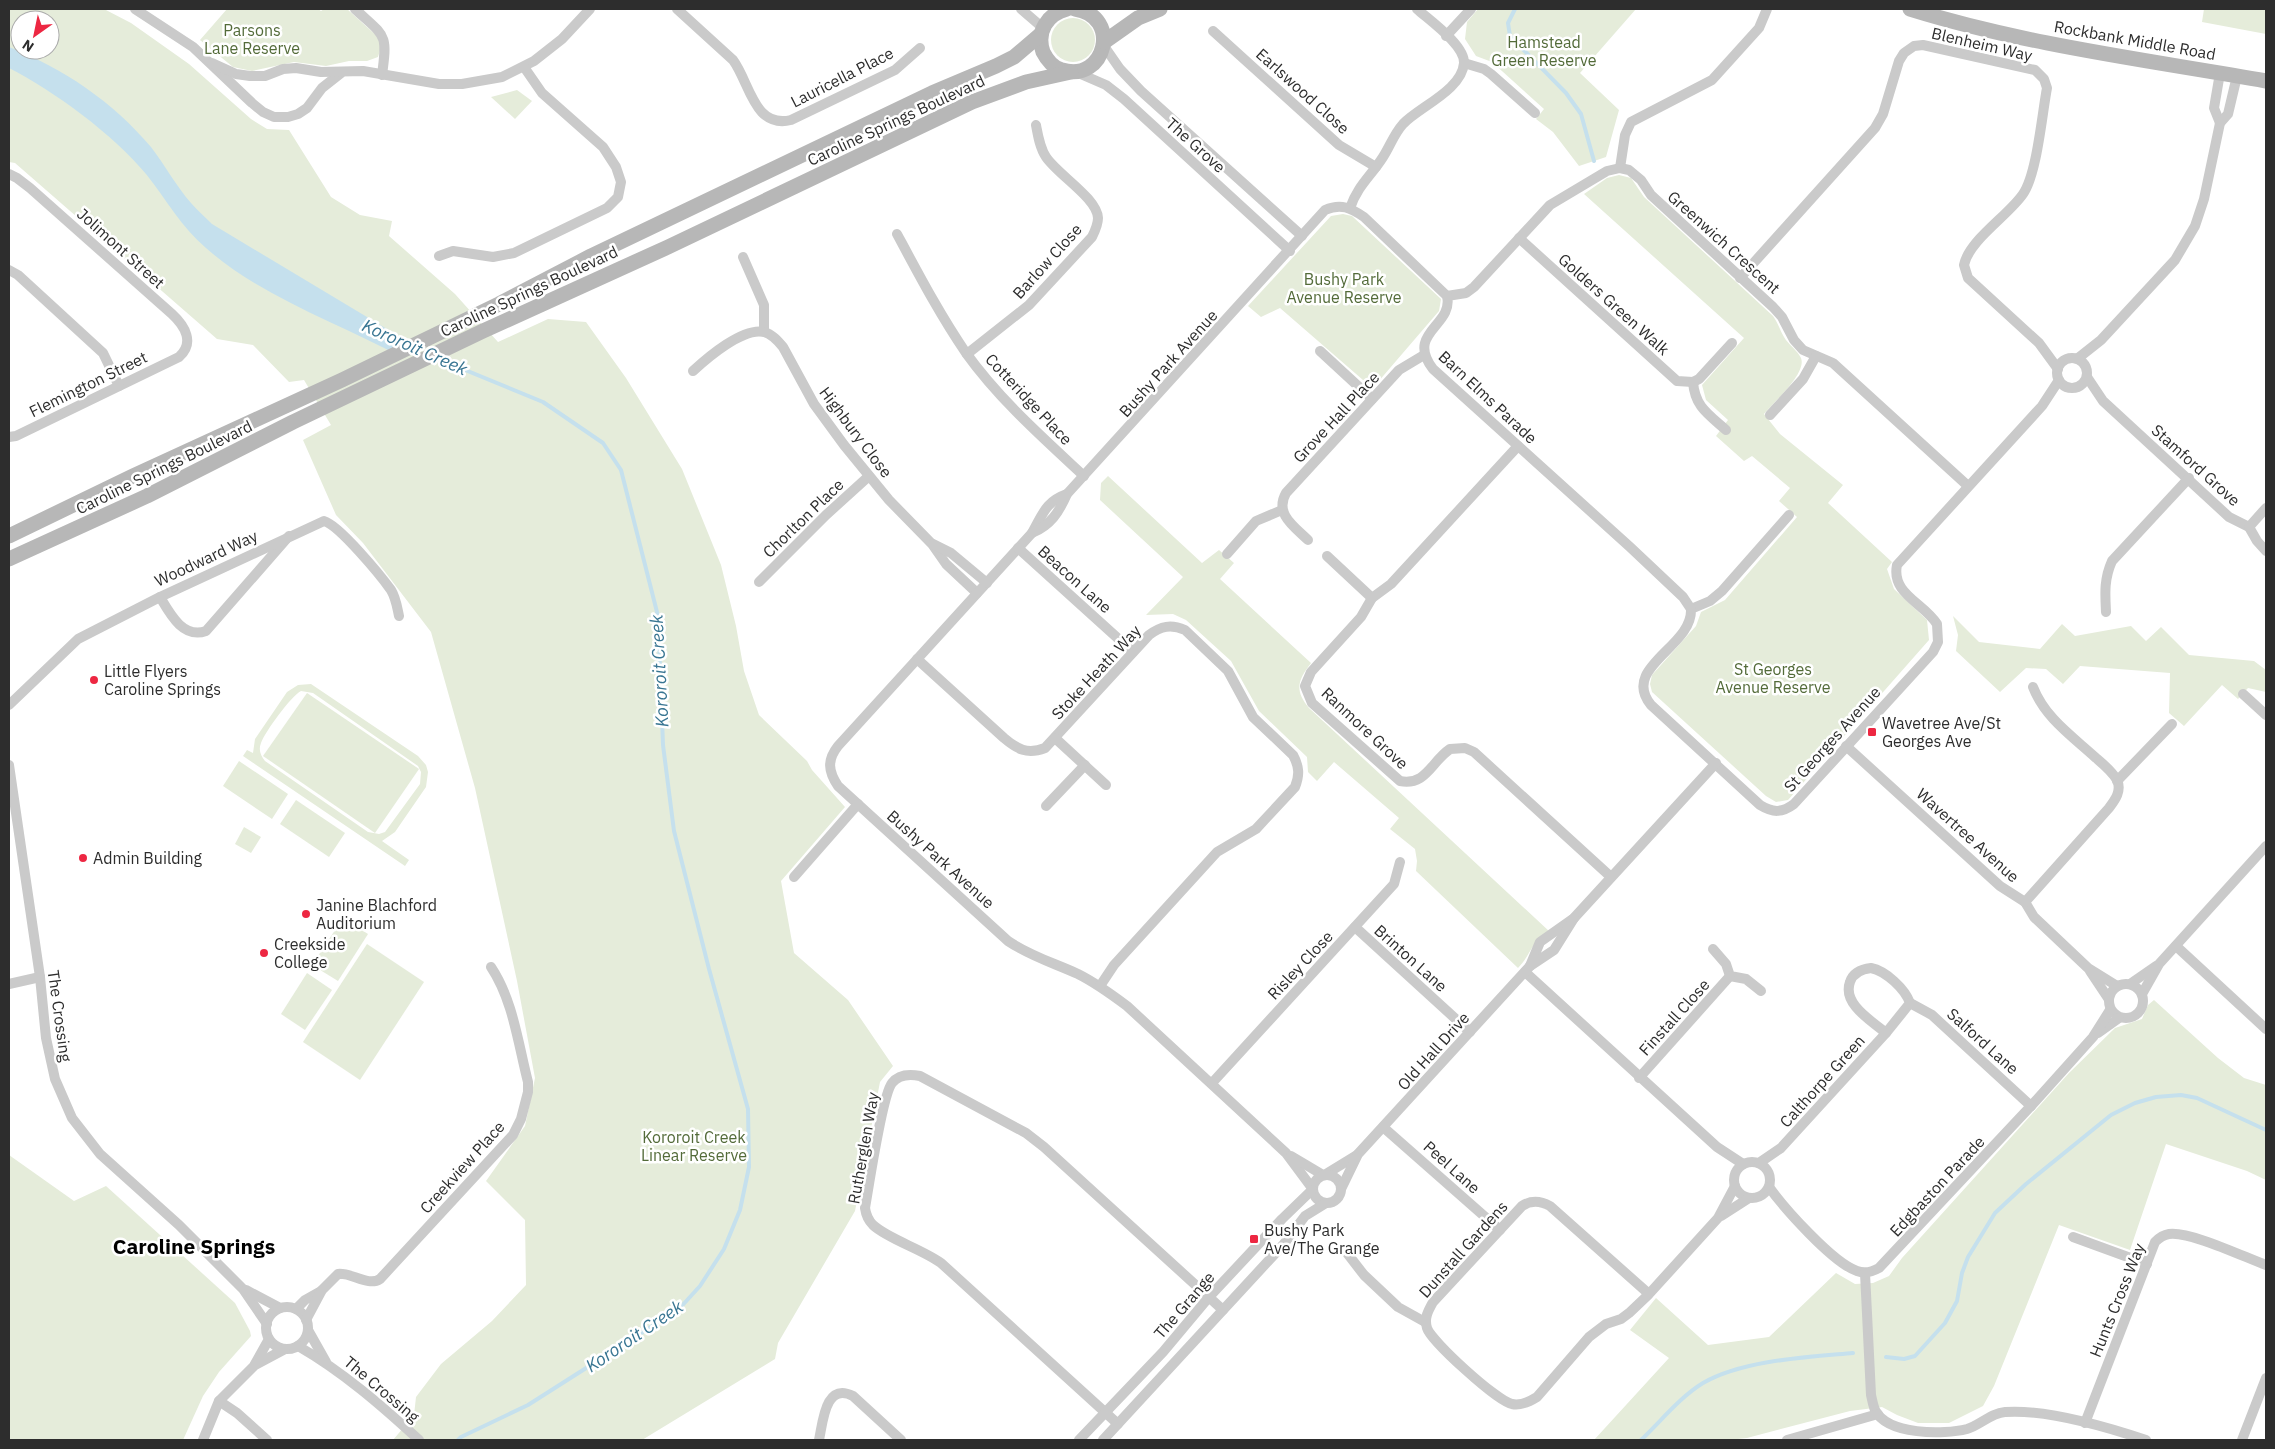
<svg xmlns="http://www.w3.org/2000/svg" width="2275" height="1449" viewBox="0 0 2275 1449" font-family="'IBM Plex Sans',sans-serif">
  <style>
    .green { fill: #e5ecda; fill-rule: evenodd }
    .water { fill: #c5e0ed }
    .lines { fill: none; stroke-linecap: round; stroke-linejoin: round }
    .stream { stroke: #c5e0ed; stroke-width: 4 }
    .street { stroke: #cacaca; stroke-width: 10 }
    .secondary { stroke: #b7b7b7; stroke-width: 15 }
    .poi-dot { fill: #ed2742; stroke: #fff; stroke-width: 2 }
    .labels { text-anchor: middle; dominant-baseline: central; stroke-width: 5; stroke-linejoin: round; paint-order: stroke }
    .park-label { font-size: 16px; fill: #536b39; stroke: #fff }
    .street-label { font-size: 16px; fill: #2d2d2d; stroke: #fff }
    .poi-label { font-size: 16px; fill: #2d2d2d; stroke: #fff; text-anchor: start }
    .water-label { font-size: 18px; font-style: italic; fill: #387592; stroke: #fff }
    .district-label { font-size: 21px; font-weight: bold; fill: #000; stroke: #fff }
  </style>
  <rect width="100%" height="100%" fill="#fff"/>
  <g class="green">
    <path d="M9 9H104L131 23 189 64 251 119 267 129 289 130 331 197 360 215 392 221 389 236 455 294 498 342 548 319 586 322 626 378 682 469 721 565 736 626 744 671 759 715 807 761 812 770 845 807 781 881 794 953 848 1000 893 1066 880 1082 855 1211 778 1343 775 1359 642 1440H393L414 1415 416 1397 441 1364 492 1321 526 1285 525 1220 486 1181 525 1126 535 1078 517 981 475 788 431 632 363 543 336 515 303 440 331 425 304 380 289 382 253 345 217 339 15 163 9 162ZM20 20H50V50H20Z"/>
    <path d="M227 9H318L321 11 324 9H347L378 37 382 44 378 57 367 61H349L326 66 294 62 252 71 233 67 200 40Z"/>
    <path d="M1478 9H1636L1580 73 1619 110 1606 157 1579 166 1553 132 1536 119 1544 109 1492 62 1476 56 1465 39 1467 22Z"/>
    <path d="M2204 9H2266V34L2202 22Z"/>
    <circle cx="1073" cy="40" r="22"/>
    <path d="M517 90 532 101 515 119 491 97Z"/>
    <path d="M1619 175 1631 178 1644 197 1773 316C1778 323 1780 330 1784 337 1788 344 1798 351 1801 358 1807 373 1774 402 1764 414L1780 434 1843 485 1828 503 1892 562 1887 569 1894 589 1927 620 1929 640 1788 800 1776 802 1766 796 1652 692 1650 684 1652 675 1696 626 1701 612 1725 600 1797 517 1779 501 1790 488 1752 456 1744 461 1716 436 1728 420 1706 400 1702 385 1744 338 1584 194 1607 178Z"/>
    <path d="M1343 214 1352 216 1441 299 1439 311 1378 382 1363 380 1280 308 1261 317 1248 306 1331 216Z"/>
    <path d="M1108 476 1202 563 1219 550 1234 563 1220 579 1311 663C1298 680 1294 690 1309 708L1550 932C1529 944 1533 952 1518 968L1416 871 1417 861 1415 849 1390 829 1399 818 1334 762 1317 781 1308 772 1307 757 1259 711 1231 661 1186 620 1173 614 1146 615 1183 577 1100 500 1101 483Z"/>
    <path d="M1953 616 1979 642 2040 649 2062 624 2075 636 2131 626 2146 641 2161 627 2189 655 2254 661 2266 670V692L2248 688 2238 699 2222 685 2184 726 2169 713 2170 673 2080 666 2063 684 2046 669 2026 668 2000 692 1956 651 1958 635Z"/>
    <path d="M311 684 418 756 426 765 428 772 426 787 395 832 382 841 409 860 405 866 243 756 247 750 253 753 255 739 287 692 298 685ZM301 691 313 693 418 766 421 772 420 784 385 832 379 834 368 832 265 761C261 756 258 750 261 743 265 732 291 696 301 691Z"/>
    <path d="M307 693 419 769 375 833 263 756Z"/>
    <path d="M239 761 288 794 272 819 223 786Z"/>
    <path d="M296 800 345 833 329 857 280 824Z"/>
    <path d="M244 827 261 837 251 853 235 844Z"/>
    <path d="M343 918 368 934 338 981 312 965Z"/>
    <path d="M367 944 424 982 360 1080 303 1042Z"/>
    <path d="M307 973 332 990 305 1030 281 1014Z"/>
    <path d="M2154 1000 2218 1058 2244 1078 2266 1085V1180L2247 1171 2166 1144 2130 1250 2059 1225 1994 1386 1983 1406 1949 1423H1918L1897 1415 1882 1407 1850 1411 1747 1438 1729 1440H1594L1669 1358 1630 1330 1656 1298 1708 1345 1769 1337 1836 1273 1855 1284 1873 1283 1889 1276 1902 1258 2069 1073 2115 1028 2142 1019 2148 1005Z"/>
    <path d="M9 1155 74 1201 106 1186 235 1303 250 1331 251 1336 219 1372 203 1396 183 1440H9Z"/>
  </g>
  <path class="water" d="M9 47C63 68 113 102 151 147 165 165 176 186 191 203 197 210 205 217 212 224L397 335 407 343 402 357C338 323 260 296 206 248 182 228 166 199 146 174 114 135 54 91 9 68Z"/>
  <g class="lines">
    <g class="stream">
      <path d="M1515 9 1508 23 1510 36 1566 93 1581 114 1594 161"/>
      <path d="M436 358 543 402 603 443 621 470 658 616 663 745 674 831 709 969 748 1109 749 1167 740 1210 724 1249 700 1286 679 1309 528 1405 461 1437 458 1440"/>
      <path d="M1886 1357 1904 1359 1915 1356 1945 1323 1957 1301 1962 1273 1968 1257 1995 1213 2026 1184 2111 1115 2135 1103 2156 1097 2181 1095 2197 1098 2266 1130"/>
      <path d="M1641 1440C1661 1421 1680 1397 1703 1383 1743 1360 1808 1357 1853 1353"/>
    </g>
    <g class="street">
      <path d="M135 9 193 47 252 103 263 112 274 117H288L298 114 307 108 322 88 341 73"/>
      <path d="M355 9C385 37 388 32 382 75"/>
      <path d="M677 9 733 60C750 83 754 129 791 120L895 70 920 48"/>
      <path d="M1021 9 1043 28"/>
      <path d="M1213 31 1339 145 1376 167"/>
      <path d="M1446 36 1471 9"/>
      <path d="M1104 46 1120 69 1141 91 1302 236"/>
      <path d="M212 63 236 74 250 76H265L283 69 296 68 321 72 363 71 439 84H462L502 77 534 61 562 39 590 9"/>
      <path d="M1464 63 1484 69 1491 74 1535 113"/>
      <path d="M1076 72 1106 85 1124 99 1290 251"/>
      <path d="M2220 73 2214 108 2220 123"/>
      <path d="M1620 168 1625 135 1631 122 1712 80 1759 28 1767 9"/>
      <path d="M9 174 17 178 30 188 172 314C185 326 195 343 179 357L16 436 9 437"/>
      <path d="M1350 208C1358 185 1371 176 1383 157 1390 146 1394 134 1403 124 1419 107 1462 90 1464 63 1465 45 1429 20 1417 9"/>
      <path d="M897 234C919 275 940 315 966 353 999 399 1043 438 1084 476"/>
      <path d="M1519 238 1677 381 1693 382 1699 379 1732 343"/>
      <path d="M439 256 453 251 493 257 514 253 607 208 618 197 621 182 616 167 603 147 542 93 524 67"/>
      <path d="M743 257 764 305V332"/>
      <path d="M9 270 18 275 103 353 119 386"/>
      <path d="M1740 278 1875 128 1883 114 1899 61 1904 53 1914 46 1923 45 2035 70 2044 79 2047 88C2042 114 2037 174 2023 194 2008 216 1969 240 1964 265L1968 278 2039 343 2058 369"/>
      <path d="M1447 296 1466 293 1474 287 1550 205 1607 171 1620 168 1629 170 1641 180 1651 195 1773 307 1782 317 1794 340 1803 350 1833 363 1968 486"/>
      <path d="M1320 351 1372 399"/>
      <path d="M967 354 1029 305 1092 237C1095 231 1098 225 1098 218 1097 198 1058 175 1046 157 1040 148 1038 136 1036 125"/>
      <circle cx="2072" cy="373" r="15"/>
      <path d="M2077 359 2101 340 2175 260 2195 226 2204 199 2220 123 2228 114 2237 76"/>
      <path d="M693 371C707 358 743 327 764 332 772 334 778 341 783 347L814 404 844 445 889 500 932 544 946 564 977 593"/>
      <path d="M2087 377 2103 401 2229 517 2249 527 2257 541 2266 551"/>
      <path d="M1693 382C1695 407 1708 414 1726 430"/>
      <path d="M1770 415 1803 379 1816 356"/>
      <path d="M1518 446 1391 584 1372 598 1361 617 1311 672 1305 686 1312 703 1400 781C1426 786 1431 762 1450 749L1465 748 1474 752 1611 877"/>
      <path d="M1067 494C1045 502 1043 514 1032 533L838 746C827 760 828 771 838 786L1008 941C1030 956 1054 963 1078 974 1096 983 1111 994 1127 1006L1286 1153 1312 1188"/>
      <path d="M1789 515 1722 591 1710 601 1691 609C1693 647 1620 667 1651 705L1760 805C1773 813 1782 813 1794 804L1933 652 1938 642 1937 624C1924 603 1891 594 1897 565L2042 406 2059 380"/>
      <path d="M2249 527 2266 508"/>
      <path d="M1032 533C1051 525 1059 512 1067 494L1325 210C1341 203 1351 208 1364 217L1447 296C1454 326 1405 332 1433 369L1630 547 1683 597 1691 609"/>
      <path d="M1308 540C1295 527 1274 514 1286 493L1399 370 1424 355"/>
      <path d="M933 544 951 553 987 583"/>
      <path d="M1018 548 1133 652"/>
      <path d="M1227 554 1256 521 1282 510"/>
      <path d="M1327 556 1372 598"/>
      <path d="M759 582 826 515 869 476"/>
      <path d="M160 597C170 614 183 639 206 631L289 536"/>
      <path d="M2106 612C2105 593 2104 579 2112 561L2189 478"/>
      <path d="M917 659 1004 738C1017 749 1027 755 1045 748L1149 635C1161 626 1171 624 1185 630L1228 671 1253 717 1293 755C1299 766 1300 775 1295 787L1256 829 1217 852 1114 965 1100 986"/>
      <path d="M2243 694 2266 715"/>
      <path d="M9 705 78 639 160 597 324 521C339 525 381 576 391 590 396 598 397 607 399 616"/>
      <path d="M1055 738 1106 785"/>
      <path d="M1846 746 2000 886 2025 902 2034 917 2088 968 2117 986"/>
      <path d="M9 765 40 977 46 1038 55 1079 72 1118 100 1154 179 1225 243 1289 267 1324"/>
      <path d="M2117 781 2172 724"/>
      <path d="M1046 806 1085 765"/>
      <path d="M794 877 858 804"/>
      <path d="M2025 902 2109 808C2115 800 2122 791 2117 780 2112 771 2103 764 2096 758 2072 736 2045 718 2033 687"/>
      <path d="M1355 927 1470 1032"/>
      <path d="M2176 946 2266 1029"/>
      <path d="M1713 949 1726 964 1730 976 1746 979 1761 991"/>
      <path d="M1530 966 1540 942 1574 918 1716 763"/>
      <path d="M1871 968C1886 971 1905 989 1910 1003L1886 1033C1872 1021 1842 1004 1850 982 1853 973 1862 969 1871 968Z"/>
      <path d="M2090 971 2108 998"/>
      <path d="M1525 972 1717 1147 1743 1164"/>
      <circle cx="2126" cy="1001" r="17"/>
      <path d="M9 984 40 977"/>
      <path d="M2130 984 2156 966"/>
      <path d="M2142 994 2159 964 2266 846"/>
      <path d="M1910 1003 1932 1015 2031 1106"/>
      <path d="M2098 1033 2119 1018"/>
      <path d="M1639 1078 1730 976"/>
      <path d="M1212 1083 1394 884 1400 862"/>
      <path d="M1383 1127 1500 1230"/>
      <path d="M1291 1156 1323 1175"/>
      <circle cx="1752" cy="1180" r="18"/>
      <path d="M1759 1163 1781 1148 1886 1033"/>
      <path d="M1326 1174 1357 1155"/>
      <circle cx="1327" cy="1189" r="14"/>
      <path d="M1769 1187C1784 1208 1833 1263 1857 1271 1865 1274 1872 1272 1879 1268L2031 1106 2093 1037 2110 1010"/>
      <path d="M1341 1189 1358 1154 1530 966 1554 950 1574 918"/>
      <path d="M1721 1216 1749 1198"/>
      <path d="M2073 1237 2147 1264"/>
      <path d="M1347 1253 1364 1275 1398 1307 1425 1322"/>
      <path d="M1865 1273 1871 1395C1872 1399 1873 1405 1875 1410 1887 1435 1944 1435 1967 1429 1980 1425 1991 1413 2005 1412 2045 1409 2107 1427 2146 1440"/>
      <path d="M246 1290 280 1308"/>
      <path d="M1649 1294 1550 1206C1541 1201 1531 1200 1522 1206L1433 1302C1428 1311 1424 1318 1427 1328 1431 1341 1498 1402 1512 1404 1521 1406 1529 1402 1537 1397L1589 1337 1606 1324 1621 1319 1629 1313 1649 1294 1718 1218 1735 1186"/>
      <circle cx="287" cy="1328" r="21"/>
      <path d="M296 1309 305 1300 321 1291"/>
      <path d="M306 1320 322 1290 338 1274C351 1272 368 1287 380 1279L513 1135 521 1119 528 1092V1082C518 1043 513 1000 491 967"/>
      <path d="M308 1330 326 1362"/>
      <path d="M298 1346C343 1372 381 1405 419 1440"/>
      <path d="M255 1364 269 1339"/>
      <path d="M219 1401 237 1413 267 1440"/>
      <path d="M2085 1423 2155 1242C2159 1238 2163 1235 2169 1234 2190 1231 2244 1257 2266 1265"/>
      <path d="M1118 1424 941 1263C922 1249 888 1239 873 1225 868 1220 866 1215 865 1208 869 1186 882 1096 892 1083 899 1074 910 1074 920 1076L1026 1133 1044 1147 1223 1310"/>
      <path d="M203 1440 219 1401 255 1365 285 1349"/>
      <path d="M819 1440C823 1422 825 1382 853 1396L901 1440"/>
      <path d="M1079 1440 1163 1352 1209 1297 1282 1219 1312 1190"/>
      <path d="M1103 1440 1283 1245 1305 1216 1326 1203"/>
      <path d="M1787 1440 1878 1414"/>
      <path d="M2242 1440 2266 1378"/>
    </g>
    <g class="secondary">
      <path d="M1067 9C1047 14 1036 32 1043 52 1047 60 1054 68 1062 70 1106 83 1122 16 1075 9"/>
      <path d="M1910 9C2026 45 2147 60 2266 81"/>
      <path d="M1104 42 1138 18 1160 9"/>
      <path d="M9 536 133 476 342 380 499 304 591 256 932 93 996 66 1014 57 1041 34"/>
      <path d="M9 559 147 496 293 422 483 331 668 247 972 102 1026 82 1071 72"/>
    </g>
  </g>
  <g class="poi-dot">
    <circle cx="94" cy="680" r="5"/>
    <rect x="1867" y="727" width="10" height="10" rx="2.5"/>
    <circle cx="83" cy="858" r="5"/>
    <circle cx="306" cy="914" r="5"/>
    <circle cx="264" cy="953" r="5"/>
    <rect x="1249" y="1234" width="10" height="10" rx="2.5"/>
  </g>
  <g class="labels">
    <g class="park-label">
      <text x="252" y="30">Parsons<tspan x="252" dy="18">Lane Reserve</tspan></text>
      <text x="1544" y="42">Hamstead<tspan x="1544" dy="18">Green Reserve</tspan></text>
      <text x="1344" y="279">Bushy Park<tspan x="1344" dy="18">Avenue Reserve</tspan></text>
      <text x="1773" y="669">St Georges<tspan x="1773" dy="18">Avenue Reserve</tspan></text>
      <text x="694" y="1137">Kororoit Creek<tspan x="694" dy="18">Linear Reserve</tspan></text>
    </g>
    <g class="street-label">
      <text transform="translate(2135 40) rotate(10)">Rockbank Middle Road</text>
      <text transform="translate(1982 44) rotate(13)">Blenheim Way</text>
      <text transform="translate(842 77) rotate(-27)">Lauricella Place</text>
      <text transform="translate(1303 91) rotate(42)">Earlswood Close</text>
      <text transform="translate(896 120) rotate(-25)">Caroline Springs Boulevard</text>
      <text transform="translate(1196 145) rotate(42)">The Grove</text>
      <text transform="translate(1724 242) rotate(42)">Greenwich Crescent</text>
      <text transform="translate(121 248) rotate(42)">Jolimont Street</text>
      <text transform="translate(1047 261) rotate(-48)">Barlow Close</text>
      <text transform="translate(529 291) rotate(-25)">Caroline Springs Boulevard</text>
      <text transform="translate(1614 304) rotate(42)">Golders Green Walk</text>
      <text transform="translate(1168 363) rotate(-48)">Bushy Park Avenue</text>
      <text transform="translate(88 384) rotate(-26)">Flemington Street</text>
      <text transform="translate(1488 397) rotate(43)">Barn Elms Parade</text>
      <text transform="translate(1029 399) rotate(47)">Cotteridge Place</text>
      <text transform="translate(1336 417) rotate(-47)">Grove Hall Place</text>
      <text transform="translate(856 432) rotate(53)">Highbury Close</text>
      <text transform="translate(2196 465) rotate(42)">Stamford Grove</text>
      <text transform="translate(164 467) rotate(-26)">Caroline Springs Boulevard</text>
      <text transform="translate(803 518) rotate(-44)">Chorlton Place</text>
      <text transform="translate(206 558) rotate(-25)">Woodward Way</text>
      <text transform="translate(1075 579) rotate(42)">Beacon Lane</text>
      <text transform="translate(1096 672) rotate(-47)">Stoke Heath Way</text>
      <text transform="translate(1365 728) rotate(43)">Ranmore Grove</text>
      <text transform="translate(1832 739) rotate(-48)">St Georges Avenue</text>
      <text transform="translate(1968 835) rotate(42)">Wavertree Avenue</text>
      <text transform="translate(941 859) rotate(42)">Bushy Park Avenue</text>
      <text transform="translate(1411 958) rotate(42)">Brinton Lane</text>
      <text transform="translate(1300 965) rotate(-47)">Risley Close</text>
      <text transform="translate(60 1016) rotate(82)">The Crossing</text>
      <text transform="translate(1674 1017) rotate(-48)">Finstall Close</text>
      <text transform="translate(1983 1041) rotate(42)">Salford Lane</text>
      <text transform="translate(1433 1051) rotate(-48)">Old Hall Drive</text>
      <text transform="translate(1822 1081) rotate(-48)">Calthorpe Green</text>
      <text transform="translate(863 1148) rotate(-80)">Rutherglen Way</text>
      <text transform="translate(462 1167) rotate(-48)">Creekview Place</text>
      <text transform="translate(1452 1167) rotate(42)">Peel Lane</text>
      <text transform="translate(1937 1186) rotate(-47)">Edgbaston Parade</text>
      <text transform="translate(1463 1249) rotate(-48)">Dunstall Gardens</text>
      <text transform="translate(2117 1300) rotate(-68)">Hunts Cross Way</text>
      <text transform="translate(1184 1305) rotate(-49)">The Grange</text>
      <text transform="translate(382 1389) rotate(40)">The Crossing</text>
    </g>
    <g class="poi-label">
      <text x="104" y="671">Little Flyers<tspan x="104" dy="18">Caroline Springs</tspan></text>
      <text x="1882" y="723">Wavetree Ave/St<tspan x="1882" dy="18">Georges Ave</tspan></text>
      <text x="93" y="858">Admin Building</text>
      <text x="316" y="905">Janine Blachford<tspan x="316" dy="18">Auditorium</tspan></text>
      <text x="274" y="944">Creekside<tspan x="274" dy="18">College</tspan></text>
      <text x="1264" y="1230">Bushy Park<tspan x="1264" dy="18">Ave/The Grange</tspan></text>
    </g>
    <g class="water-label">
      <text transform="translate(415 347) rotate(24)">Kororoit Creek</text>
      <text transform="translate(659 671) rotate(-93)">Kororoit Creek</text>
      <text transform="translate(634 1336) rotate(-34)">Kororoit Creek</text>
    </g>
    <g class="district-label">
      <text x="194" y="1246">Caroline Springs</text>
    </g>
  </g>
  <rect width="2275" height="1449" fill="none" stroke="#2d2d2d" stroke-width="20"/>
  <g transform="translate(35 35) rotate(213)"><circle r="24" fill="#ffffff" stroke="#ababab"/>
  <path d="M0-4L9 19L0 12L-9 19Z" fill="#ed2742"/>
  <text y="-8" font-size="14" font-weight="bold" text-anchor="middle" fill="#2d2d2d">N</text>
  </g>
</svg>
